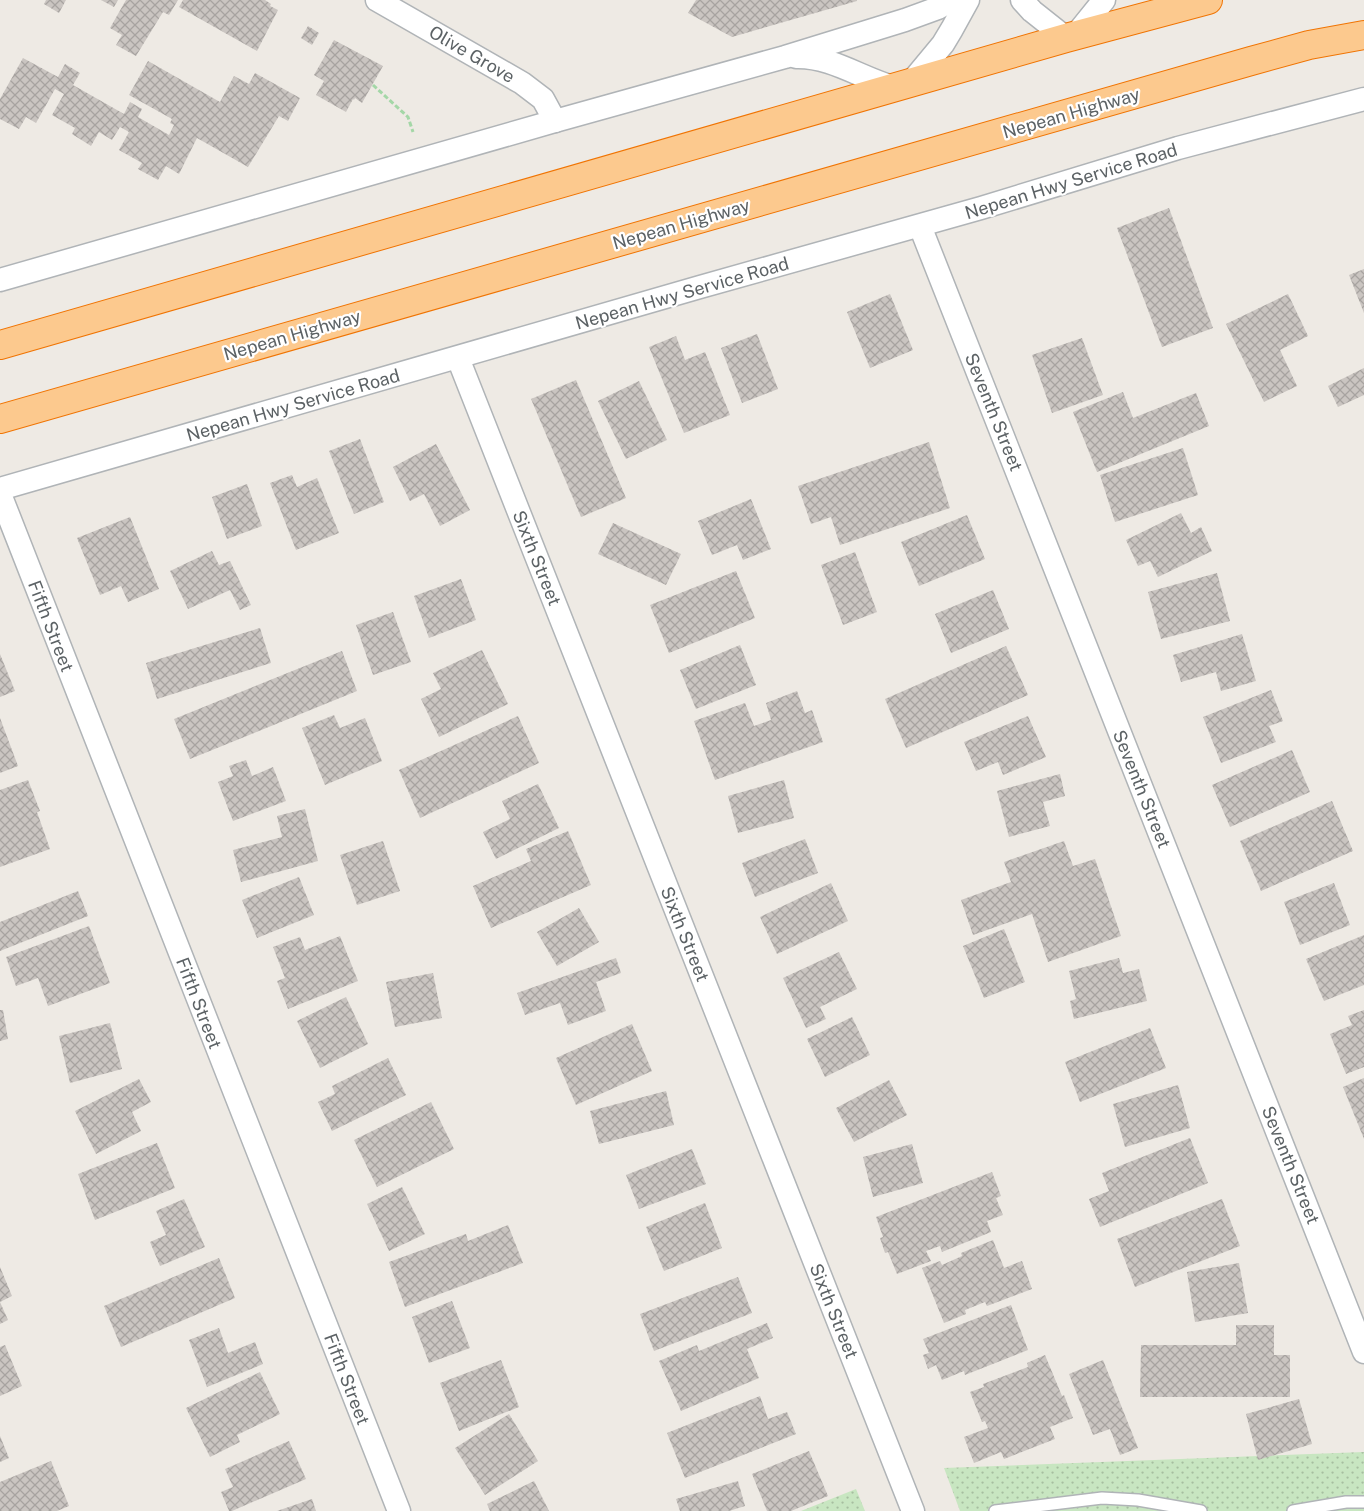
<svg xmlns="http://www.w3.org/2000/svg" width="1364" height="1511" viewBox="0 0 1364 1511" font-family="'Public Sans',sans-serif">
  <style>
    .grass { fill: url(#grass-dots) }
    .building { fill: url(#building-cross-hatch) }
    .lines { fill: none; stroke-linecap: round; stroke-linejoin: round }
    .lane-casing { stroke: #b0b4b7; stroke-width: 14 }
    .street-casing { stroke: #b0b4b7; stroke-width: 25 }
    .highway-casing { stroke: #f07403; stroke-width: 30 }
    .path { stroke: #a4d7a7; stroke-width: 3; stroke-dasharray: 5 2.5; stroke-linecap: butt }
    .lane { stroke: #fff; stroke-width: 11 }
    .street { stroke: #fff; stroke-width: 22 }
    .highway { stroke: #fcc98e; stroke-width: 28 }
    .labels { text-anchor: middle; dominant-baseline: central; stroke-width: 4.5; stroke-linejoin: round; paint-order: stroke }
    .street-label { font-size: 18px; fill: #5c6265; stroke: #fff }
  </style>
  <defs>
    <pattern id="grass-dots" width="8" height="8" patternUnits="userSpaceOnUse" patternTransform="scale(1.25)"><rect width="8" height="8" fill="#c8e6c1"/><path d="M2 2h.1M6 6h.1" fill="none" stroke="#a6bea0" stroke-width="1.8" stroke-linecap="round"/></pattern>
    <pattern id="building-cross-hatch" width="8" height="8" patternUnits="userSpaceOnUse" patternTransform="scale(1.25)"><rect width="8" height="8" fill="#cac5c1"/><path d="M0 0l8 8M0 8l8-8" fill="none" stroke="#a7a3a0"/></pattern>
  </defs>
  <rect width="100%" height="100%" fill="#eeeae4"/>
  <g class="grass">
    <path d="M1364 1452V1511H960L944 1468Z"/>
    <path d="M856 1489 865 1511H801Z"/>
  </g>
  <g class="building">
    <path d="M46 0H66L59 13 44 4Z"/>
    <path d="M101 0H118L114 7Z"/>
    <path d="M126 0H178L169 15 163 12 136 56 116 45 122 35 110 28Z"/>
    <path d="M183 0H265L271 4 270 6 278 10 257 51 179 7Z"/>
    <path d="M696 0H857V1L732 37 688 13Z"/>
    <path d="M308 26 319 33 312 45 301 38Z"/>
    <path d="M334 40 383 66 362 103 355 98 354 100 353 99 346 112 316 95 324 81 314 75Z"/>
    <path d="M23 58 58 77 65 64 80 73 73 85 124 114 130 102 142 109 138 117 169 135 174 125 170 123 172 119 129 95 148 61 220 102 234 76 249 84 255 73 300 98 288 121 279 116 248 167 197 138 179 174 166 166 158 180 138 169 142 163 119 150 129 132 120 127 112 140 99 132 91 146 72 134 75 128 52 115 64 94 55 89 36 123 26 117 19 129 0 119V99Z"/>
    <path d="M1169 208 1213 328 1162 347 1117 228Z"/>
    <path d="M1364 269V313L1349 275Z"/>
    <path d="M890 294 913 350 870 368 847 312Z"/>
    <path d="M1288 294 1308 336 1280 350 1297 386 1264 402 1226 324Z"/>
    <path d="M757 334 778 389 742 403 721 348Z"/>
    <path d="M676 336 685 360 705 352 730 415 684 433 649 347Z"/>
    <path d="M1082 338 1103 395 1052 413 1032 355Z"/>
    <path d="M1364 368V395L1338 407 1328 386Z"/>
    <path d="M576 380 626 498 581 517 531 399Z"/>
    <path d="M639 381 667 440 626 459 598 401Z"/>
    <path d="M1123 392 1133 418 1196 393 1209 426 1097 472 1073 412Z"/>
    <path d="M360 439 384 502 354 514 329 451Z"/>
    <path d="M929 442 950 508 840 545 831 517 811 524 798 486Z"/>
    <path d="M436 444 470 510 440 526 424 494 410 501 393 467Z"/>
    <path d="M1183 448 1198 495 1115 522 1100 475Z"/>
    <path d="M292 475 297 487 317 478 339 533 296 550 270 483Z"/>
    <path d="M247 484 262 526 227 539 212 497Z"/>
    <path d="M751 499 771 549 743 560 737 545 712 555 698 521Z"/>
    <path d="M1181 513 1191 533 1201 527 1212 551 1158 577 1150 561 1138 566 1126 540Z"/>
    <path d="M967 515 985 559 919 586 901 542Z"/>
    <path d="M130 517 159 589 128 602 121 586 100 595 77 538Z"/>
    <path d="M613 523 681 554 666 585 598 554Z"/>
    <path d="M212 551 219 565 230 561 251 605 240 610 230 590 188 609 170 571Z"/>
    <path d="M855 552 877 612 843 625 821 565Z"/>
    <path d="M736 571 755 618 669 653 650 605Z"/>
    <path d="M1217 573 1230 621 1161 639 1148 592Z"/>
    <path d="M461 579 476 620 429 638 414 596Z"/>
    <path d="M993 590 1009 629 951 653 935 614Z"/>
    <path d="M393 612 411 662 373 675 356 625Z"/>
    <path d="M260 628 271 663 157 699 146 663Z"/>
    <path d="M1242 634 1256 681 1221 691 1216 672 1181 682 1173 655Z"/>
    <path d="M740 645 756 685 696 709 680 670Z"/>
    <path d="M1006 646 1028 695 906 748 885 699Z"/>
    <path d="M482 650 508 704 439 737 421 699 441 689 433 673Z"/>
    <path d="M342 651 357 691 190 759 174 719Z"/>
    <path d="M0 654 15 691 0 697Z"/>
    <path d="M1271 690 1283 721 1269 726 1276 742 1221 763 1203 717Z"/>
    <path d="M797 691 805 713 812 710 823 742 715 780 694 721 745 703 754 726 771 720 766 703Z"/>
    <path d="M334 715 340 728 365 718 382 761 325 785 302 728Z"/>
    <path d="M518 716 539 763 420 818 399 770Z"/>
    <path d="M1028 716 1046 757 1003 775 998 762 976 771 964 742Z"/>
    <path d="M0 718 18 766 0 773Z"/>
    <path d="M1292 750 1310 792 1230 827 1212 785Z"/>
    <path d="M246 760 252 776 273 767 286 801 233 821 218 782 233 776 229 766Z"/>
    <path d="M1060 774 1065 796 1043 802 1050 826 1009 837 997 791Z"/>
    <path d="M28 780 40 811 37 812 50 849 0 867V790Z"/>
    <path d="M784 780 794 818 738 833 728 796Z"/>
    <path d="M538 784 559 828 496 859 483 832 510 819 502 801Z"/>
    <path d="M1332 801 1353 851 1261 891 1240 841Z"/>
    <path d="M305 809 318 861 241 882 233 850 282 837 277 816Z"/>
    <path d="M568 831 591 885 491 928 473 886 531 861 526 849Z"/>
    <path d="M805 839 818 873 755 897 742 863Z"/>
    <path d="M383 841 400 891 357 905 340 855Z"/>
    <path d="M1064 841 1073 866 1095 859 1121 936 1048 962 1032 914 973 935 961 900 1011 882 1004 862Z"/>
    <path d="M299 877 314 915 257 938 242 900Z"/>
    <path d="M831 883 848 921 777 954 760 917Z"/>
    <path d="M1334 883 1350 925 1300 945 1284 902Z"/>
    <path d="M78 891 88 916 0 951V922Z"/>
    <path d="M579 908 599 942 557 966 537 932Z"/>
    <path d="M89 926 110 983 48 1006 38 978 16 986 6 957Z"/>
    <path d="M1004 929 1025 982 984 998 963 946Z"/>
    <path d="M1364 935V985L1324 1001 1306 959Z"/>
    <path d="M340 936 358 981 288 1009 277 981 285 978 273 947 300 937 305 950Z"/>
    <path d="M839 952 857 989 820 1007 826 1019 806 1028 783 978Z"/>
    <path d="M616 958 621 973 596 982 606 1011 568 1025 560 1003 525 1015 517 993Z"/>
    <path d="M1119 958 1123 973 1139 969 1147 1001 1074 1019 1070 1001 1076 999 1069 971Z"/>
    <path d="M433 973 442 1018 395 1027 386 982Z"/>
    <path d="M346 997 368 1044 320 1068 297 1021Z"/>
    <path d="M0 1010H3L8 1039 0 1041Z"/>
    <path d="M1364 1010V1067L1346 1074 1330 1034 1352 1025 1348 1016Z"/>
    <path d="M852 1017 870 1055 825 1077 807 1039Z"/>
    <path d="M110 1023 122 1069 70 1083 59 1036Z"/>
    <path d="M632 1024 652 1071 576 1105 556 1058Z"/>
    <path d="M1150 1028 1166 1068 1080 1102 1065 1062Z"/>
    <path d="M388 1058 406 1095 332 1131 318 1102 335 1094 332 1086Z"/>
    <path d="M1364 1078V1139L1343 1087Z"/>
    <path d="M139 1079 151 1102 132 1112 141 1131 96 1154 75 1111Z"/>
    <path d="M889 1080 907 1115 854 1142 836 1108Z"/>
    <path d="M1178 1085 1190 1128 1125 1147 1113 1104Z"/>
    <path d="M666 1091 674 1125 599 1144 590 1111Z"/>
    <path d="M431 1102 454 1149 377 1187 354 1140Z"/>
    <path d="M1190 1138 1208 1183 1100 1227 1089 1199 1109 1191 1102 1173Z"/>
    <path d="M157 1143 175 1188 95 1220 78 1174Z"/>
    <path d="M912 1144 923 1183 873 1197 863 1157Z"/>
    <path d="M692 1149 706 1184 639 1209 626 1175Z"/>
    <path d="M992 1172 1001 1196 996 1198 1003 1215 987 1221 991 1232 942 1252 940 1246 926 1251 931 1261 897 1274 888 1252 885 1253 880 1238 883 1237 876 1217Z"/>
    <path d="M402 1187 425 1234 389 1251 367 1204Z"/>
    <path d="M184 1199 205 1247 160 1266 150 1242 166 1235 156 1211Z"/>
    <path d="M1222 1199 1240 1246 1135 1287 1117 1239Z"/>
    <path d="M705 1203 722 1248 664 1271 646 1227Z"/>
    <path d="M508 1225 523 1263 405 1307 389 1262 466 1234 468 1241Z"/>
    <path d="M993 1240 1004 1268 1022 1261 1032 1289 987 1306 985 1302 965 1310 966 1314 944 1323 922 1268 940 1261 942 1265 962 1256 961 1253Z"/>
    <path d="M219 1258 235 1298 121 1347 104 1306Z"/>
    <path d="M1239 1263 1248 1313 1195 1322 1187 1272Z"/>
    <path d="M0 1267 12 1296 0 1302Z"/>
    <path d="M738 1277 752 1313 654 1351 640 1314Z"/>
    <path d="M452 1301 470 1348 429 1363 412 1317Z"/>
    <path d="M0 1302 8 1320 0 1324Z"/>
    <path d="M1011 1305 1028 1350 965 1375 964 1371 942 1380 936 1365 928 1369 923 1355 929 1353 923 1339Z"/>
    <path d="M767 1323 773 1338 747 1349 759 1378 681 1411 659 1361 697 1345 699 1351Z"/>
    <path d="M1236 1325H1274V1355H1290V1397H1140L1141 1345H1236Z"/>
    <path d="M219 1328 228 1353 255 1342 263 1364 207 1387 189 1340Z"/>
    <path d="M5 1345 22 1386 0 1396V1347Z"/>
    <path d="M1045 1355 1062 1396 1064 1395 1073 1418 1050 1427 1055 1439 1004 1459 1001 1452 974 1463 964 1437 988 1428 985 1421 982 1422 970 1392 984 1387 983 1384 1028 1367 1027 1363Z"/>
    <path d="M501 1360 519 1407 459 1431 440 1383Z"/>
    <path d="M1103 1360 1138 1448 1120 1455 1110 1429 1093 1435 1069 1374Z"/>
    <path d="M260 1372 280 1414 237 1435 240 1442 210 1457 186 1408Z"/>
    <path d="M760 1396 768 1419 787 1412 796 1434 685 1478 667 1433Z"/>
    <path d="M1299 1399 1312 1444 1258 1460 1246 1414Z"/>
    <path d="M509 1414 538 1461 485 1495 455 1448Z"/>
    <path d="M0 1436 9 1458 0 1462Z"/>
    <path d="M289 1441 306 1479 232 1511H229L221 1492 233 1487 225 1469Z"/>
    <path d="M809 1451 828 1496 791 1511H767L752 1474Z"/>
    <path d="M51 1461 69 1506 57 1511H0V1482Z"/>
    <path d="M534 1481 549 1511H490L487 1504Z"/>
    <path d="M738 1481 745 1506 729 1511H680L676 1499Z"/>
    <path d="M312 1499 316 1511H277Z"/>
  </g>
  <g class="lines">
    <g class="lane-casing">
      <g id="lane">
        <path d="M995 1511 1102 1498 1138 1500 1201 1511"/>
        <path d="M1293 1511 1346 1502H1364"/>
      </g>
    </g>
    <g class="street-casing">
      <g id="street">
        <path d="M377 0 522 83 543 99 555 121"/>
        <path d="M1022 0 1032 11 1066 38"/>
        <path d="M1075 36 1104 0"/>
        <path d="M796 57C832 56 862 79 896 88"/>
        <path d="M909 85 943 44 952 29 968 0"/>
        <path d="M920 226 1364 1352"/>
        <path d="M0 280 555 121 785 57 905 20 938 8 952 0"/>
        <path d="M458 358 913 1511"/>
        <path d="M0 489 700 287 981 208 1178 148 1364 99"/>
        <path d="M0 494 399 1511"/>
      </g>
    </g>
    <g class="highway-casing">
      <g id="highway">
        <path d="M0 345 1066 38 1208 0"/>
        <path d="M0 419 1251 61 1309 45 1364 35"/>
      </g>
    </g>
    <path class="path" d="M373 85 408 117 413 132"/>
    <use href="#lane" class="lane"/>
    <use href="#street" class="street"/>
    <use href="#highway" class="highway"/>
  </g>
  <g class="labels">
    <g class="street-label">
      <text transform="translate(472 54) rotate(30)">Olive Grove</text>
      <text transform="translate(1071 113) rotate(-16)">Nepean Highway</text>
      <text transform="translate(1071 181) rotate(-17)">Nepean Hwy Service Road</text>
      <text transform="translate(681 224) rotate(-16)">Nepean Highway</text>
      <text transform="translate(682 293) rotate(-16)">Nepean Hwy Service Road</text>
      <text transform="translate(292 335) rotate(-16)">Nepean Highway</text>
      <text transform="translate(293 405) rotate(-16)">Nepean Hwy Service Road</text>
      <text transform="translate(994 412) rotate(68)">Seventh Street</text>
      <text transform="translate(537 558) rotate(68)">Sixth Street</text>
      <text transform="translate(51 626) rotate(69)">Fifth Street</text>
      <text transform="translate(1142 789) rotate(68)">Seventh Street</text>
      <text transform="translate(685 934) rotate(68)">Sixth Street</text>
      <text transform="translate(199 1003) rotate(69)">Fifth Street</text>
      <text transform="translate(1291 1165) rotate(68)">Seventh Street</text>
      <text transform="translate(834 1311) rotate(68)">Sixth Street</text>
      <text transform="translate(347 1379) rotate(69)">Fifth Street</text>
    </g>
  </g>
</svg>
